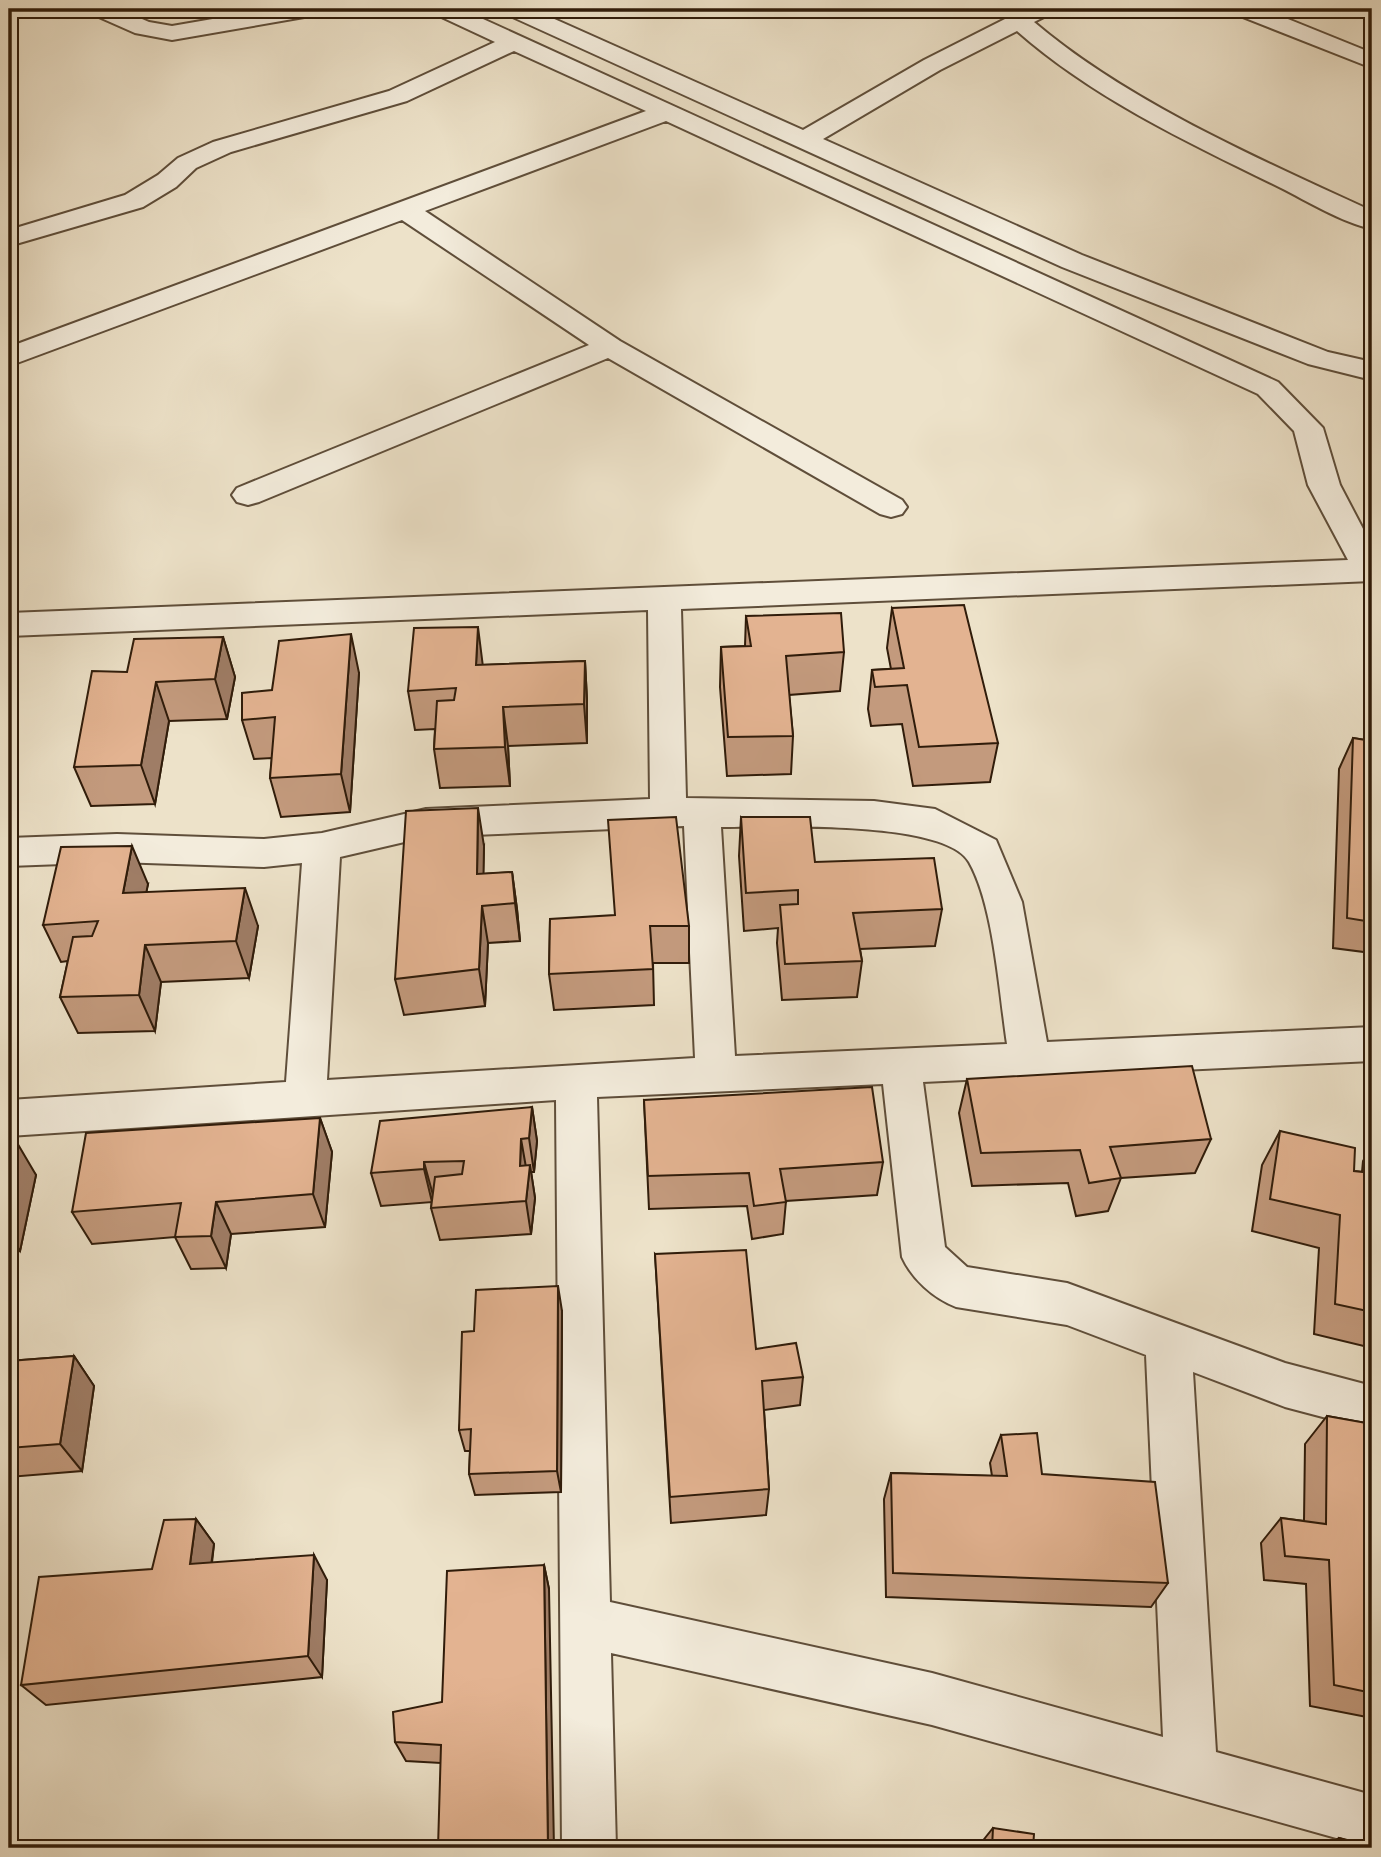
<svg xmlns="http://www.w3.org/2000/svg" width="1381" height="1857" viewBox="0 0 1381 1857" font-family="'IM FELL Double Pica',serif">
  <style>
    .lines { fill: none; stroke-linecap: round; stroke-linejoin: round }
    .minor-casing { stroke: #5f4e3a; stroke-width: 4 }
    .minor { fill: #f3ecdc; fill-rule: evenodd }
    .wall { fill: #c39a7d; stroke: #301c0a; stroke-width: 2 }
    .shaded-wall { fill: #9f7d66; stroke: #301c0a; stroke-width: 2 }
    .building { fill: #e3b391; stroke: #301c0a; stroke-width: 2 }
  </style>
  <rect width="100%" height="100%" fill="#ede2c9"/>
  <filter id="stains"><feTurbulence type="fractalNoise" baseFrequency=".00286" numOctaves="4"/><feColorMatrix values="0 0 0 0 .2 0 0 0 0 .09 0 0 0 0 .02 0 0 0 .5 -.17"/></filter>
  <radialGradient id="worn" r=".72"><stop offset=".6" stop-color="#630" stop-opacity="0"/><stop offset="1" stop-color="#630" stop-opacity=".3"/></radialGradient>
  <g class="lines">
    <g class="minor-casing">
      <g id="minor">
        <path d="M88 9H119L149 22 172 26 271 9H322L318 14 310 16 172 40 135 33 92 14Z"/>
        <path d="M431 9H461L1278 382 1323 428 1340 485 1372 546V581L681 609 686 798 874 801 935 809 996 840 1022 902 1047 1042 1372 1027V1061L923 1082 945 1247 967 1267 1067 1283 1285 1363 1372 1386V1430L1285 1407 1193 1372 1216 1752 1372 1795V1848L932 1725 611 1653 616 1848H562L556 1100 9 1136V1100L286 1082 302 863 264 867 117 862 9 866V838L117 834 264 839 322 833 426 809 650 799 648 610 9 636V613L1348 560 1308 485 1294 431 1258 394 666 121 425 211 620 341 902 500 907 507 902 514 891 517 880 514 608 358 259 502 248 505 237 502 232 495 237 488 589 345 402 220 9 366V347L646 111 514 51 407 101 231 152 196 168 176 187 143 207 9 246V230L125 195 158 175 178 158 213 142 389 91 495 42 435 14ZM684 826 695 1058 327 1080 340 857 426 837ZM721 827C769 827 945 819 969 862 994 906 999 992 1007 1044L735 1056ZM883 1084 902 1257C912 1279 933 1298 956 1307L1067 1325 1146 1355 1163 1737 932 1673 610 1602 597 1097Z"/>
        <path d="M502 9H532L803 130 924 60 1005 19 997 9H1051L1048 15 1034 22C1128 102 1261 160 1372 211V229C1341 222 1309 202 1279 187 1189 143 1093 98 1017 31L940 70 823 139 1082 255 1328 352 1372 362V380L1308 364 1062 267 506 14Z"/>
        <path d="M1231 9H1263L1372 53V68L1235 14Z"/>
      </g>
    </g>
    <use href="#minor" class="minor"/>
  </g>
  <g class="wall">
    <path d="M892 608 998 743 990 782 913 786 902 724 871 726 868 709 872 670 891 669 887 648Z"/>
    <path d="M746 616 844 652 840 691 789 695 793 736 791 774 727 776 720 687 721 647 745 646Z"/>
    <path d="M223 637 235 677 227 719 169 721 155 804 91 806 74 767 127 672Z"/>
    <path d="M585 661 587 700V743L508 746 510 786 440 788 434 749 435 729 415 730 408 691 483 665Z"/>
    <path d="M359 673 350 812 281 817 270 778 272 758 254 759 242 720 272 690Z"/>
    <path d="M1353 738 1372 741V953L1333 948 1339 769Z"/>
    <path d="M741 817 815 862 942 909 935 946 860 949 862 961 857 997 782 1000 777 943 778 928 744 931 739 856Z"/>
    <path d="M484 846 483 874 512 872 517 909 520 941 488 943 485 1006 404 1015 395 979Z"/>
    <path d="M148 884 146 892 258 926 249 978 161 982 155 1031 78 1033 60 997 68 961 61 962 43 925Z"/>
    <path d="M550 919 689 926V963H653L654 1005 554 1010 549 974Z"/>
    <path d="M967 1079 1211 1139 1195 1173 1121 1178 1108 1211 1076 1216 1068 1183 972 1186 959 1113Z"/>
    <path d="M644 1100 883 1162 877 1195 786 1201 783 1234 752 1239 747 1206 649 1209Z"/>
    <path d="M532 1107 537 1141 534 1172H531L535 1198 531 1234 440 1240 431 1208 432 1202 381 1206 371 1173Z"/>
    <path d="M320 1118 332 1152 325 1227 231 1234 226 1268 191 1269 175 1237 92 1244 72 1212Z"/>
    <path d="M1280 1131 1354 1171 1362 1172 1363 1161 1372 1146V1348L1314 1334 1319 1248 1252 1231 1262 1165Z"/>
    <path d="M9 1142 36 1175 20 1251 9 1252Z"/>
    <path d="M655 1254 756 1349 803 1377 800 1405 764 1410 769 1489 766 1515 671 1523Z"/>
    <path d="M562 1311 561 1492 475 1495 469 1474 470 1451H465L459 1430 474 1331Z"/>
    <path d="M74 1356 94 1386 82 1471 9 1477V1361Z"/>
    <path d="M1327 1416 1372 1424V1718L1310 1706 1306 1584 1264 1580 1261 1543 1281 1518 1304 1521 1305 1444Z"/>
    <path d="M1001 1435 1042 1474 1168 1583 1151 1607 886 1597 884 1499 891 1473 992 1476 990 1463Z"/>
    <path d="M196 1519 214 1544 212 1563 327 1580 322 1677 46 1705 21 1685 152 1569Z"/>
    <path d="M544 1565 549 1589 441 1763 406 1761 395 1742 442 1702Z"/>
    <path d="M993 1828 1033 1848H981V1843Z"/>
    <path d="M1339 1838 1372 1848H1322Z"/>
  </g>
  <g class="shaded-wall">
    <path d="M478 627 483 667 476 665Z"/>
    <path d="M351 634 359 673 350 812 341 774Z"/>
    <path d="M223 637 235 677 227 719 215 679Z"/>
    <path d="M585 661 587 700V743L584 704Z"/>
    <path d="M156 682 169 721 155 804 141 765Z"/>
    <path d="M503 707 508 746 510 786 505 747Z"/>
    <path d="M478 808 484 846 483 906 477 874Z"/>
    <path d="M132 846 148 884 139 930 123 893Z"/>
    <path d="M512 872 517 909 520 941 515 903Z"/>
    <path d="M245 888 258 926 249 978 236 941Z"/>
    <path d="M482 906 488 943 485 1006 479 969Z"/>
    <path d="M145 945 161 982 155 1031 139 995Z"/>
    <path d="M532 1107 537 1141 534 1172 529 1138Z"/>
    <path d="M320 1118 332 1152 325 1227 313 1194Z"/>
    <path d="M521 1139 527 1173 520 1166Z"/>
    <path d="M16 1141 36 1175 20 1251 9 1234V1172Z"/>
    <path d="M424 1162 433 1195 432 1202 424 1169Z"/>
    <path d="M530 1165 535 1198 531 1234 526 1201Z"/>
    <path d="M216 1202 231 1234 226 1268 211 1236Z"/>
    <path d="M558 1286 562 1311 561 1492 557 1471Z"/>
    <path d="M74 1356 94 1386 82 1471 60 1444Z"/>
    <path d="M196 1519 214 1544 208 1588 190 1564Z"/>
    <path d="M314 1555 327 1580 322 1677 308 1656Z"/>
    <path d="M544 1565 549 1589 554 1848H548Z"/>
  </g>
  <g class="building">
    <path d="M964 605 998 743 919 747 907 685 875 687 872 670 904 668 892 608Z"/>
    <path d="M841 613 844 652 786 656 793 736 728 737 721 647 751 646 746 616Z"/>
    <path d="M478 627 476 665 585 661 584 704 503 707 505 747 434 749 437 701 454 700 456 688 408 691 414 628Z"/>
    <path d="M351 634 341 774 270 778 275 717 242 720V693L272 690 279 641Z"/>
    <path d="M223 637 215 679 156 682 141 765 74 767 92 671 127 672 134 639Z"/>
    <path d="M1353 738 1372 741V922L1347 918Z"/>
    <path d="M478 808 477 874 512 872 515 903 482 906 479 969 395 979 406 811Z"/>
    <path d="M676 817 689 926H650L653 969 549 974 550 919 615 915 608 820Z"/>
    <path d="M741 817H810L815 862 934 858 942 909 853 913 862 961 785 964 780 905 798 904V890L746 893Z"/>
    <path d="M132 846 123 893 245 888 236 941 145 945 139 995 60 997 73 937 92 936 98 921 43 925 61 847Z"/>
    <path d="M1192 1066 1211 1139 1110 1147 1121 1178 1089 1183 1080 1150 981 1153 967 1079Z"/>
    <path d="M872 1087 883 1162 780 1169 786 1202 754 1206 749 1173 648 1176 644 1100Z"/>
    <path d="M532 1107 529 1138 521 1139 520 1166 530 1165 526 1201 431 1208 435 1177 462 1174 464 1161 424 1162V1169L371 1173 380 1121Z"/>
    <path d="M320 1118 313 1194 216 1202 211 1236 175 1237 181 1203 72 1212 86 1133Z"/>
    <path d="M1280 1131 1355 1148 1354 1171 1372 1173V1312L1335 1304 1340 1215 1270 1199Z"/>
    <path d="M16 1141 9 1172V1142Z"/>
    <path d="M746 1250 756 1349 796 1343 803 1377 762 1381 769 1489 670 1497 655 1254Z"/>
    <path d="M558 1286 557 1471 469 1474 471 1429 459 1430 462 1332 474 1331 476 1290Z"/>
    <path d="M74 1356 60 1444 9 1448V1361Z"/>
    <path d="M1327 1416 1372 1424V1693L1334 1685 1329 1560 1285 1556 1281 1518 1326 1524Z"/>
    <path d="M1037 1433 1042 1474 1155 1482 1168 1583 893 1573 891 1473 1007 1476 1001 1435Z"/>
    <path d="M196 1519 190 1564 314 1555 308 1656 21 1685 39 1577 152 1569 164 1520Z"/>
    <path d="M544 1565 548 1848H438L441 1745 395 1742 393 1712 442 1702 447 1571Z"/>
    <path d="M993 1828 1034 1834 1033 1848H992Z"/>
    <path d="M1339 1838 1372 1846V1848H1340Z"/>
  </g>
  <rect width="1381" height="1857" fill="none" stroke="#ede2c9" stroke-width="35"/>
  <rect x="10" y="10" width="1360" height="1836" fill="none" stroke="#301c0a" stroke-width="3.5"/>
  <rect x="18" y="18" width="1346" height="1822" fill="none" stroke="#301c0a" stroke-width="2"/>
  <rect width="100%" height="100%" filter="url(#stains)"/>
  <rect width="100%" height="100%" fill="url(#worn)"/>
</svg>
